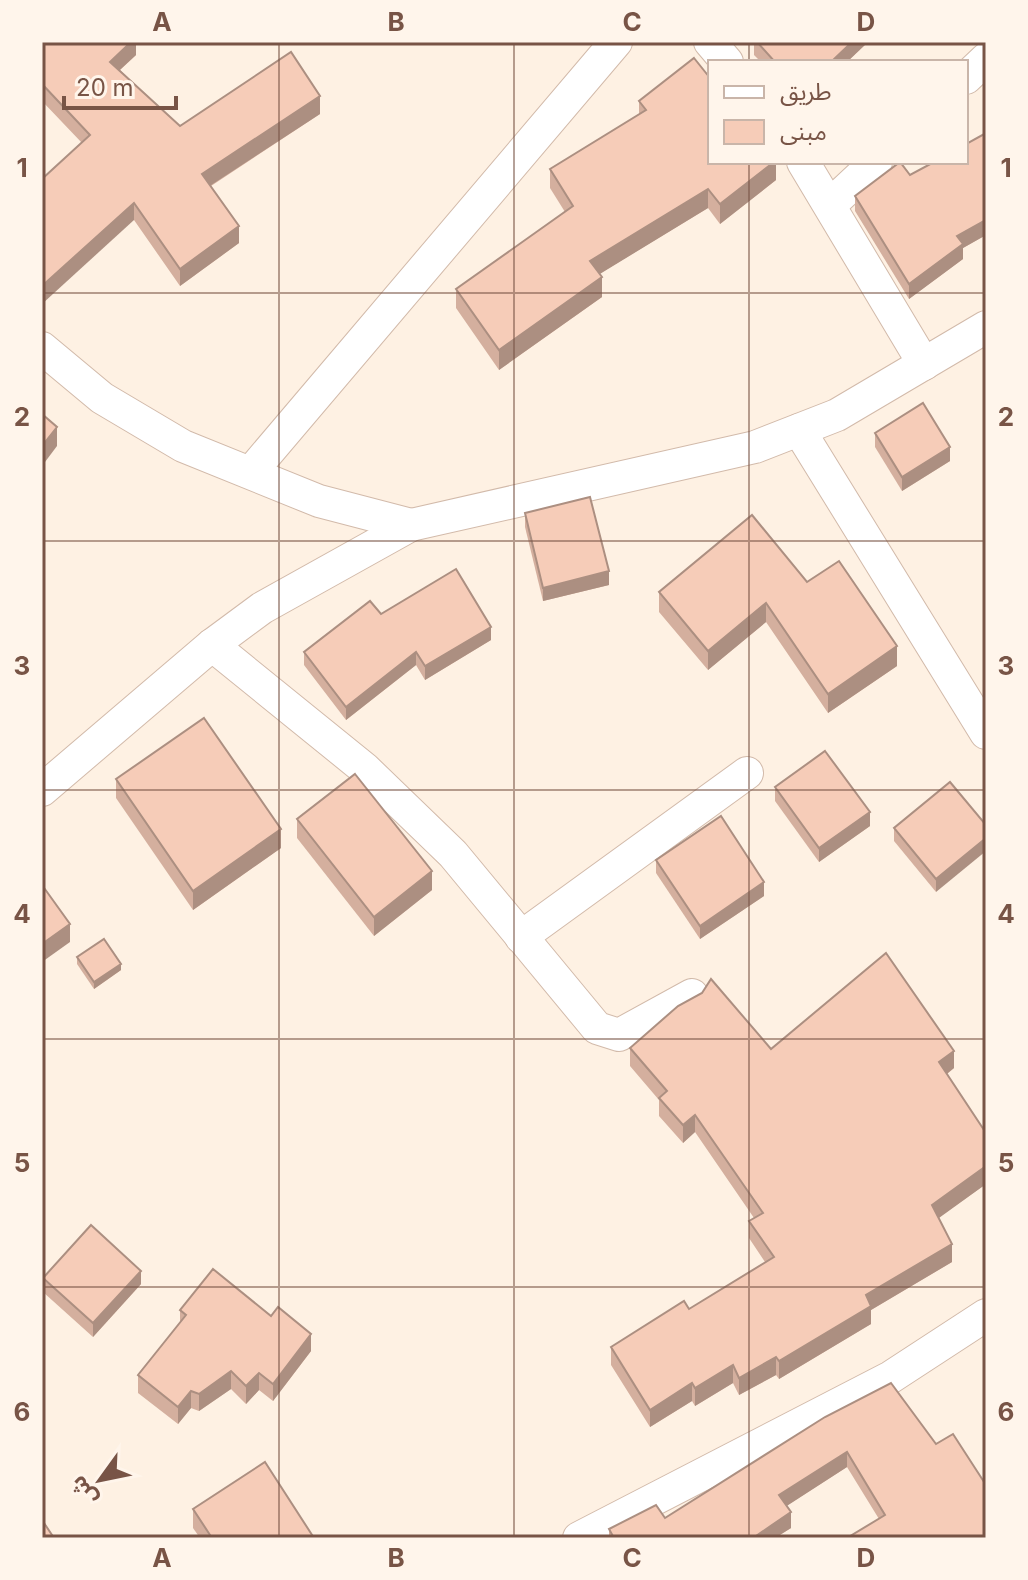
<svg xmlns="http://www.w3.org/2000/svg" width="1028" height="1580" viewBox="0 0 1028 1580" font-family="Inter,'Noto Sans Arabic',sans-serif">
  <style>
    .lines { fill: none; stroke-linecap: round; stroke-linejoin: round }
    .street-casing { stroke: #d2baaa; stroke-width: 34 }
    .street { stroke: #fff; stroke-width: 32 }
    .wall { fill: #d4af9e }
    .shaded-wall { fill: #ac8f81 }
    .building { fill: #f6ccb8; stroke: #ac8f81; stroke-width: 2 }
    .grid { fill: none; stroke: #785446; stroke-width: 2; stroke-opacity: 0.55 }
    .neatline { fill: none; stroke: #785446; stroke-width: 3 }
    .grid-label { font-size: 26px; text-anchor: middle; font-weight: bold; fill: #785446 }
  </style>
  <rect width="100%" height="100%" fill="#fef1e3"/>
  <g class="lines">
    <g class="street-casing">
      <g id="street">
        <path d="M710 42 727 62"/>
        <path d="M966 78 986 59"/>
        <path d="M803 162 924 364"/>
        <path d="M830 205 876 162"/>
        <path d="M42 348 102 398 183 446 319 501 411 525"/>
        <path d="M799 430 986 733"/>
        <path d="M252 471 616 42"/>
        <path d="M212 645 365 769 453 854 597 1028 619 1035 692 995"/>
        <path d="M42 790 212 645 262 608 411 525 755 447 837 415 986 327"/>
        <path d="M521 937 747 773"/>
        <path d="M579 1538 891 1377 986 1315"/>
      </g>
    </g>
    <use href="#street" class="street"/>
  </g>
  <g class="wall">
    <path d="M42 42H136V55L120 70 180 126 320 114 211 186 239 243 180 286 134 220 82 143 42 101Z"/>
    <path d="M754 42H868L847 62H761L754 55Z"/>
    <path d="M639 101 776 162V180L720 224 708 208 599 274 602 297 499 370 456 308V289L565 212 550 188V169L639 115Z"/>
    <path d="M986 133V235L963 248V259L909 299 855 211V196L910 175Z"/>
    <path d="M875 433 950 461 902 491 875 447Z"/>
    <path d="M525 513 609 585 543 601 525 527Z"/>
    <path d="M807 582 897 666 828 713 766 622 708 670 659 612V592Z"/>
    <path d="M381 614 491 640 425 680 416 665 346 720 304 665V652Z"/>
    <path d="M116 779 281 848 193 910 116 798Z"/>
    <path d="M950 782 936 892 894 841V828Z"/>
    <path d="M775 787 870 826 819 862 775 801Z"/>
    <path d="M297 819 432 890 374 936 297 838Z"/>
    <path d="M656 860 764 896 700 939 656 873Z"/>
    <path d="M77 957 121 970 94 989 77 964Z"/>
    <path d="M630 1048 771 1049 954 1068 947 1074 986 1184 938 1218 952 1262 871 1310V1324L779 1379 776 1375 739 1395 733 1383 695 1406 692 1401 650 1427 611 1365V1347L689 1309 765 1262 749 1238V1221L754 1218 695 1132 683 1143 659 1116V1100L630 1066Z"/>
    <path d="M43 1278 141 1284 93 1337 43 1292Z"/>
    <path d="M180 1310 311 1351 273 1401 259 1390 246 1404 231 1389 199 1411 191 1408 178 1424 138 1393V1375L180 1324Z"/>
    <path d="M825 1417 936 1444 986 1485 879 1519 847 1467 786 1506 791 1528 775 1538H609V1529L665 1518Z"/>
    <path d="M193 1509 314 1538H200L193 1528Z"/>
  </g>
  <g class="shaded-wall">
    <path d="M131 42H136V55L110 79V62Z"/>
    <path d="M852 42H868L847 62H831Z"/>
    <path d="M320 96V114L202 191V174Z"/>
    <path d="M774 162H776V180L720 224V204Z"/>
    <path d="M708 189V208L590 280V261Z"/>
    <path d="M134 203V220L42 304V286Z"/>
    <path d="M986 220V235L963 248V259L909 299V284L957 236Z"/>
    <path d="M239 226V243L180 286V269Z"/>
    <path d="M602 277V297L499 370V350Z"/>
    <path d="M57 427V446L42 466V446Z"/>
    <path d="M950 447V461L902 491V477Z"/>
    <path d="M609 571V585L543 601V588Z"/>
    <path d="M766 603V622L708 670V651Z"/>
    <path d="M491 627V640L425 680V666Z"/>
    <path d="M897 646V666L828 713V694Z"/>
    <path d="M416 652V665L346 720V707Z"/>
    <path d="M870 812V826L819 862V848Z"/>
    <path d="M281 829V848L193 910V891Z"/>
    <path d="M986 838V851L936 892V879Z"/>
    <path d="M432 871V890L374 936V917Z"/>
    <path d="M764 882V896L700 939V926Z"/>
    <path d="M70 924V942L42 962V944Z"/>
    <path d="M121 964V970L94 989V982Z"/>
    <path d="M954 1051V1068L939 1080V1062Z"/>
    <path d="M695 1115V1132L683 1143V1125Z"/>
    <path d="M986 1166V1184L932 1223V1205Z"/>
    <path d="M952 1244V1262L871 1310V1324L779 1379V1361L866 1295Z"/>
    <path d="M141 1271V1284L93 1337V1323Z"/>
    <path d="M311 1334V1351L273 1401V1384Z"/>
    <path d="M776 1357V1375L739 1395V1378Z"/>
    <path d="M733 1365V1383L695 1406V1388Z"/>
    <path d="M231 1371V1389L199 1411V1394Z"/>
    <path d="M259 1373V1390L246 1404V1386Z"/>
    <path d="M692 1383V1401L650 1427V1410Z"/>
    <path d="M191 1391V1408L178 1424V1407Z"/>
    <path d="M847 1452V1467L779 1511V1495Z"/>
    <path d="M791 1512V1528L775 1538H753Z"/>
  </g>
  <g class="building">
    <path d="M42 42H131L110 62 180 126 291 52 320 96 202 174 239 226 180 269 134 203 42 286V179L90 135 42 84Z"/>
    <path d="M757 42H852L831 62H775Z"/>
    <path d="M694 58 710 78V162H774L720 204 708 189 590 261 602 277 499 350 456 289 573 206 550 169 646 110 639 101Z"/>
    <path d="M986 133V220L957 236 963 244 909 284 855 196 900 162 910 175 934 162H966V144Z"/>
    <path d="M923 403 950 447 902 477 875 433Z"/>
    <path d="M42 414 57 427 42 446Z"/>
    <path d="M590 497 609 571 543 588 525 513Z"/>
    <path d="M752 515 807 582 839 561 897 646 828 694 766 603 708 651 659 592Z"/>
    <path d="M456 569 491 627 425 666 416 652 346 707 304 652 370 601 381 614Z"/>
    <path d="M204 718 281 829 193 891 116 779Z"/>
    <path d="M825 751 870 812 819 848 775 787Z"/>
    <path d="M355 774 432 871 374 917 297 819Z"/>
    <path d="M950 782 986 825V838L936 879 894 828Z"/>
    <path d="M721 816 764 882 700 926 656 860Z"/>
    <path d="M42 885 70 924 42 944Z"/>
    <path d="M104 939 121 964 94 982 77 957Z"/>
    <path d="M886 953 954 1051 939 1062 986 1133V1166L932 1205 952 1244 866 1295 871 1306 779 1361 776 1357 739 1378 733 1365 695 1388 692 1383 650 1410 611 1347 684 1301 689 1309 774 1257 749 1221 763 1213 695 1115 683 1125 659 1098 667 1091 630 1048 678 1006 702 993 711 979 771 1049Z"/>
    <path d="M91 1225 141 1271 93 1323 43 1278Z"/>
    <path d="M213 1269 271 1316 278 1307 311 1334 273 1384 259 1373 246 1386 231 1371 199 1394 191 1391 178 1407 138 1375 186 1315 180 1310Z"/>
    <path d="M891 1383 936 1444 953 1434 986 1485V1538H847L885 1515 847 1452 779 1495 791 1512 753 1538H614L609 1529 656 1505 665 1518 825 1417Z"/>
    <path d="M265 1462 314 1538H212L193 1509Z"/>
    <path d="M42 1520 54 1538H42Z"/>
  </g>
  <path class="grid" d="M279 42V1538M514 42V1538M749 42V62M749 162V1538M42 293H986M42 541H986M42 790H986M42 1039H986M42 1287H986"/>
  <rect width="1028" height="1580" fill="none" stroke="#fff5eb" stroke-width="88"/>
  <rect x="708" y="60" width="260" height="104" fill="#fff5eb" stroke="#c9b5a9" stroke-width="2"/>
  <rect x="724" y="86" width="40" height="12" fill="#ffffff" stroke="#c9b5a9" stroke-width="2"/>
  <text x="780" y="100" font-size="24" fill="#785446">طريق</text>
  <rect x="724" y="120" width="40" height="24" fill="#f6ccb8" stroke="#c9b5a9" stroke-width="2"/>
  <text x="780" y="140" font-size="24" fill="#785446">مبنى</text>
  <g transform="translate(100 1480) rotate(237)" stroke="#fff5eb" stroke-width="6" paint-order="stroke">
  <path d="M0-6L14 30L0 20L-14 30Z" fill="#785446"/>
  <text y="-12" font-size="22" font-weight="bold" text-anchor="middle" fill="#785446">ش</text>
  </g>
  <path d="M64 96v12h112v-12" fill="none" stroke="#785446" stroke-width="4"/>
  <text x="76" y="96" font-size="24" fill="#785446" stroke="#fff5eb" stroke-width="6" paint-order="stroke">20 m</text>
  <rect x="44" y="44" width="940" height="1492" class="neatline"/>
  <g class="grid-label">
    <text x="162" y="31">A</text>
    <text x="396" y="31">B</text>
    <text x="632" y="31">C</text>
    <text x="866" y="31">D</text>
    <text x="22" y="177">1</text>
    <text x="1006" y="177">1</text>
    <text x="22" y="426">2</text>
    <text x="1006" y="426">2</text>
    <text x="22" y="675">3</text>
    <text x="1006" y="675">3</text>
    <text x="22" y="923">4</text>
    <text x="1006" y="923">4</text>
    <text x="22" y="1172">5</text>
    <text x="1006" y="1172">5</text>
    <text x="22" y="1421">6</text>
    <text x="1006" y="1421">6</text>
    <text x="162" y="1567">A</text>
    <text x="396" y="1567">B</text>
    <text x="632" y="1567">C</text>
    <text x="866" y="1567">D</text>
  </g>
</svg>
